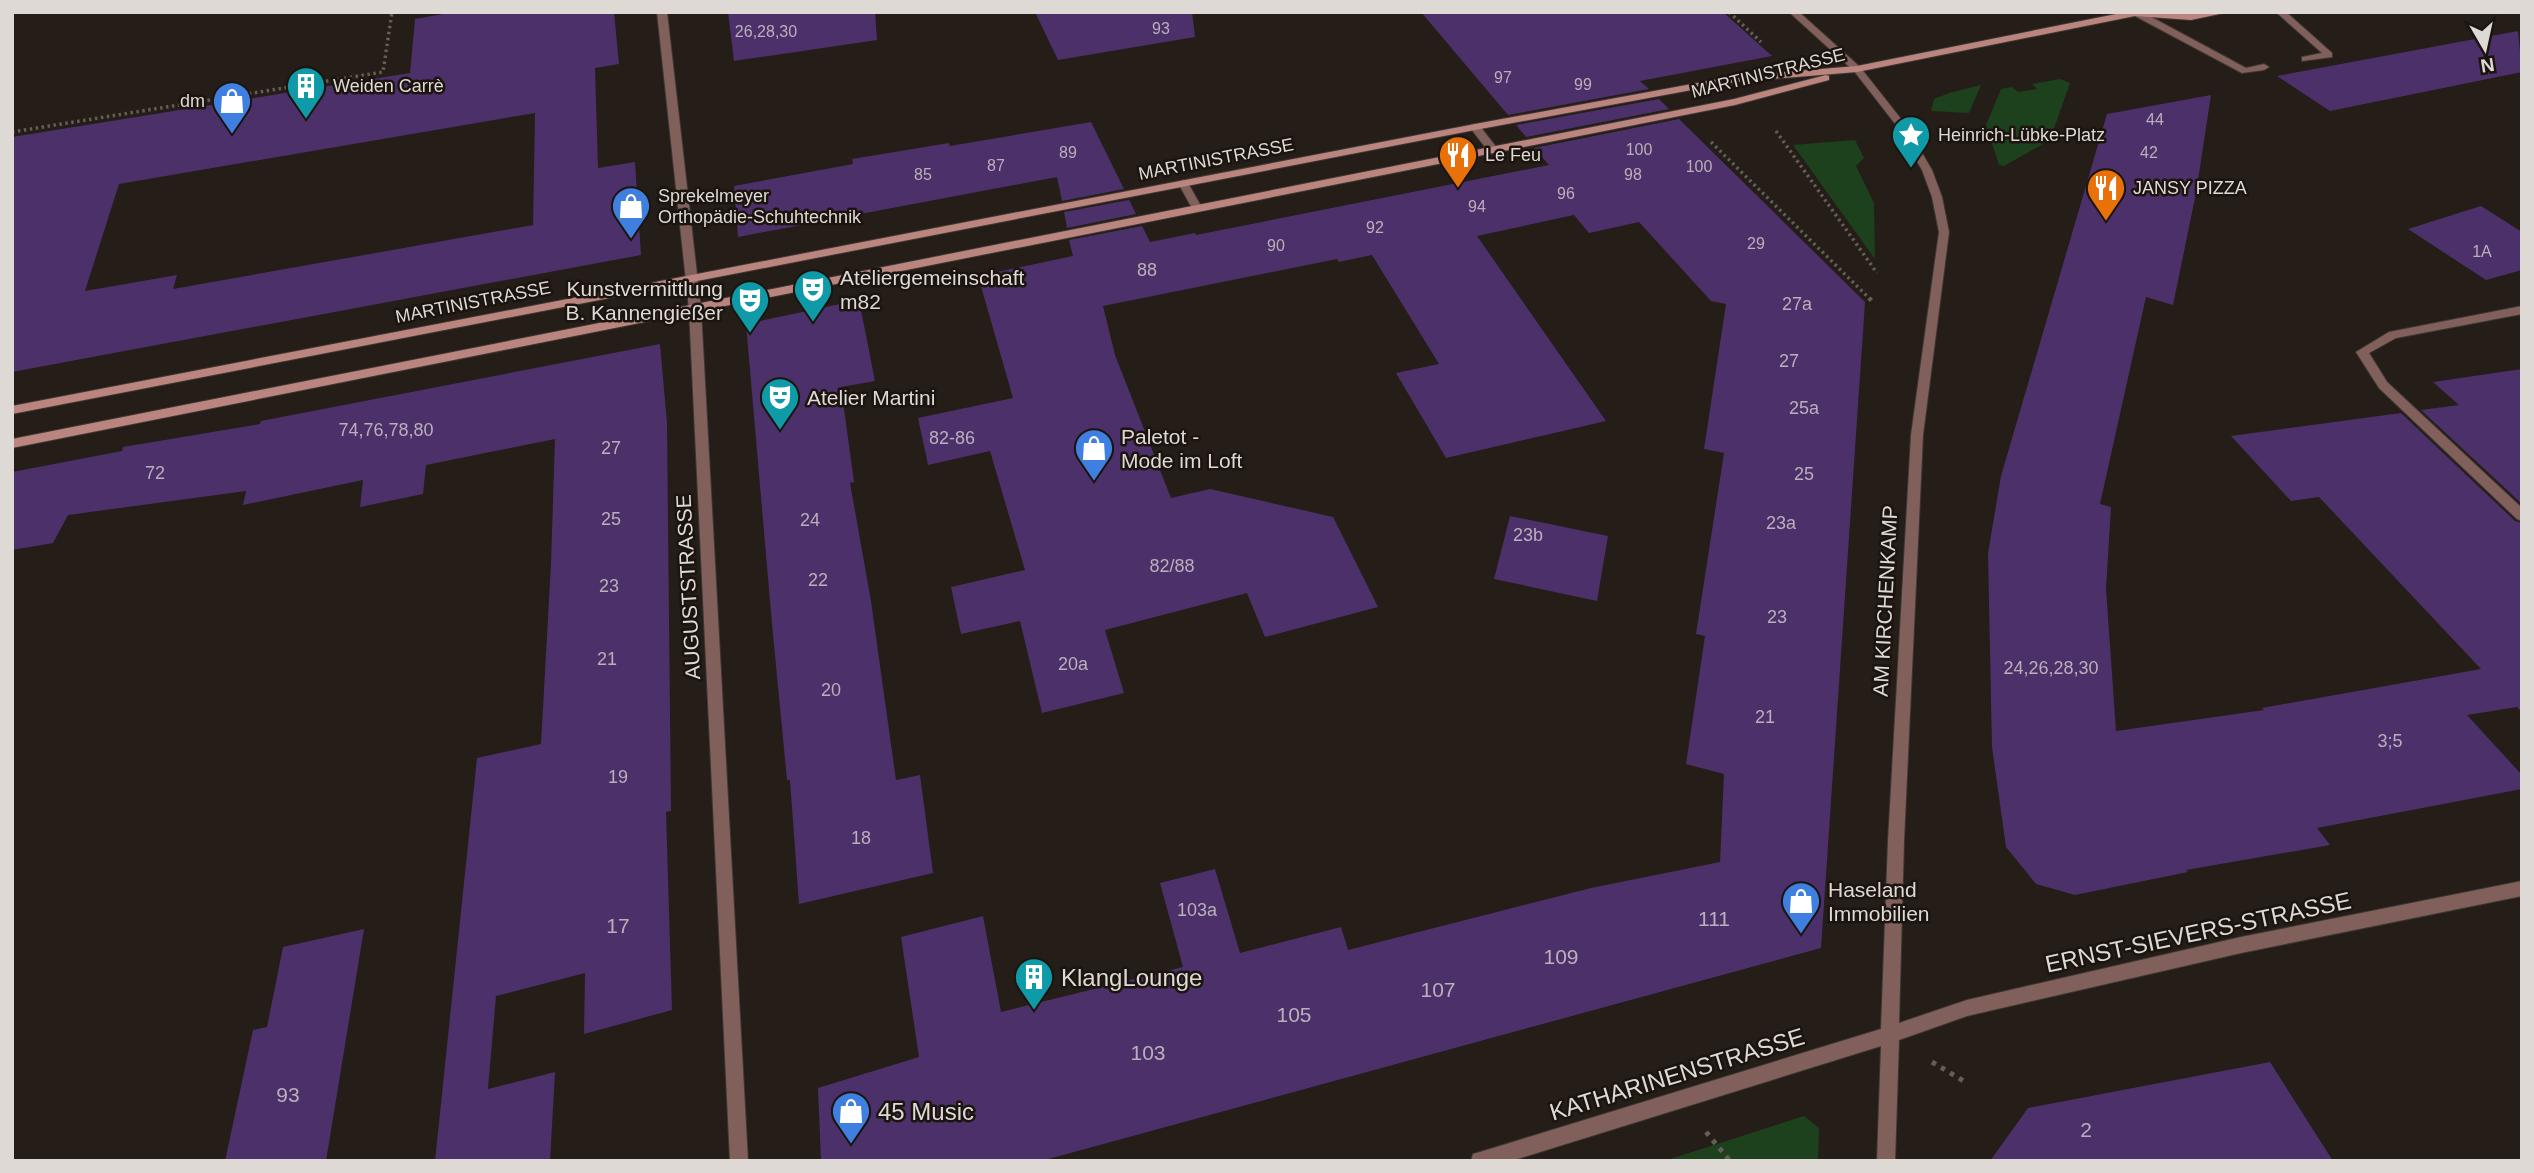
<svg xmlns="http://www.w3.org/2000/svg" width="2534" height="1173" viewBox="0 0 2534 1173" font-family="Arial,sans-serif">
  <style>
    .green { fill: #1d401d }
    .building { fill: #4c3069; fill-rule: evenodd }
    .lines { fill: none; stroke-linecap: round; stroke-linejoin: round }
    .lane-casing { stroke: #3f3732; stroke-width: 2 }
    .street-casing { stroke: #3f3732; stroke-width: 2 }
    .secondary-casing { stroke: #3f3732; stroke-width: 2 }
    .path-far2 { stroke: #645d58; stroke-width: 3.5; stroke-dasharray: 2.5 3.5; stroke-linecap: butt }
    .path-far1 { stroke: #645d58; stroke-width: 4.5; stroke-dasharray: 3.5 5; stroke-linecap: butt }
    .path { stroke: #645d58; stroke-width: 5; stroke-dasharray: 4.5 6; stroke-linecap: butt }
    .lane { fill: #81605c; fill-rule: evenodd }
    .street { fill: #81605c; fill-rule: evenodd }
    .secondary { fill: #ba847f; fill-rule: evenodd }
    .labels { text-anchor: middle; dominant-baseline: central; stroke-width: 5; stroke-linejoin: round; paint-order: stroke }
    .far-number-label { font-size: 16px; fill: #baafba }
    .far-street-label { font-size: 18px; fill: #ded9d5; stroke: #1b140f }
    .far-poi-label { font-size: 18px; fill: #ded9d5; stroke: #1b140f; text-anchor: start }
    .number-label { font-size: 18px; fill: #baafba }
    .poi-label { font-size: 21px; fill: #ded9d5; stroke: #1b140f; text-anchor: start }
    .street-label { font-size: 21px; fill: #ded9d5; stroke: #1b140f }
    .near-number-label { font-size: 21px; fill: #baafba }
    .near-street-label { font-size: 24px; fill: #ded9d5; stroke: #1b140f }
    .near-poi-label { font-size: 24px; fill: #ded9d5; stroke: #1b140f; text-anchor: start }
  </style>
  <rect width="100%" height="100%" fill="#251d17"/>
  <g class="green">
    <path d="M2060 79 2070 83 2050 140 2004 166 1999 165 1986 125 2001 89 2012 87 2018 92 2037 89 2032 84Z"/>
    <path d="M1981 85 1969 113 1931 111 1934 99 1949 93Z"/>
    <path d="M1855 140 1864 158 1856 166 1874 203 1875 259 1793 145Z"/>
    <path d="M1804 1116 1819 1128 1818 1161H1664Z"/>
  </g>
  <g class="building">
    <path d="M454 12H614L619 64 595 68 598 168 635 162 641 255 12 372V137L410 73 415 19ZM535 113 533 225 173 289 177 275 85 291 119 184Z"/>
    <path d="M728 12H875L877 40 734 61Z"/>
    <path d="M1035 12H1192L1195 37 1058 60Z"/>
    <path d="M1421 12H1723L1772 56 1640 81 1649 89 1508 115Z"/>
    <path d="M2518 31 2522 72 2330 111 2277 76Z"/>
    <path d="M2211 95 2196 193 2173 305 2146 297 2100 504 2111 507 2106 589 2116 731 2264 710 2262 708 2481 669 2319 497 2291 501 2231 436 2401 413 2515 521 2522 523V712L2517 707 2467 715 2522 775V789L2317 828 2330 845 2186 870 2188 872 2075 895 2036 884 2006 847 1992 747 1988 553 2001 476 2107 114Z"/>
    <path d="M1659 99 1669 109 1526 137 1516 125Z"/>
    <path d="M1679 119 1865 302 1821 948 1041 1161H821L818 1088 919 1057 901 937 983 916 1001 1012 1183 967 1160 883 1215 869 1240 953 1341 927 1348 950 1591 888 1720 862 1724 774 1686 764 1705 636 1696 634 1724 453 1704 449 1726 304 1711 301 1639 222 1589 233 1574 215 1477 236 1606 421 1446 458 1396 373 1439 364 1372 255 1339 262 1337 259 1103 306 1115 355 1171 498 1210 489 1333 517 1378 607 1265 637 1247 593 1105 630 1124 693 1042 713 1020 621 961 634 951 587 1025 570 990 451 928 465 918 418 1013 398 978 276 1073 256 1069 240 1142 226 1150 242 1195 233 1196 235 1549 165 1534 148Z"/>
    <path d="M1091 122 1124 189 1062 201 1057 177 738 237 734 186 853 164 852 159 949 143 950 146Z"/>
    <path d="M1129 200 1136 214 1067 228 1064 212Z"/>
    <path d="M2481 206 2522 232V270L2486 280 2408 229Z"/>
    <path d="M859 300 875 381 841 387 854 482 850 483 871 601 896 780 920 775 933 873 799 904 790 780H787L772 624 746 324Z"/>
    <path d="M660 344 667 423 671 811 666 812 672 1010 584 1034 585 973 496 996 488 1089 555 1072 550 1161H435L477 758 541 744 551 564 555 439 426 465 423 494 360 507 363 480 243 505 246 491 68 515 53 543 12 550V472L122 451 123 447 260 424 261 421Z"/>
    <path d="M2522 369V504L2421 410 2459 405 2433 382Z"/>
    <path d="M1510 516 1608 536 1597 601 1494 579Z"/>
    <path d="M364 929 326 1161H225L253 1030 267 1027 283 947Z"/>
    <path d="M2270 1062 2333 1161H1990L2028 1108Z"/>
  </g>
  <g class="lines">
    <g class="lane-casing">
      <g id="lane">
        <path d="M2135 12H2142L2246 68 2264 64 2269 67 2264 70 2242 73 2135 16Z"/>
        <path d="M2276 12H2286L2332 53V57L2302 61V57L2322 53Z"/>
        <path d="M1475 124 1479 125 1497 148V152H1489L1471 129V125Z"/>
        <path d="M1183 180 1188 183 1202 208 1201 210H1193L1192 208 1178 183Z"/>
      </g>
    </g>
    <g class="street-casing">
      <g id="street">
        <path d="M657 12H667L701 309 748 1161H730L689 309Z"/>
        <path d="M1789 12H1799L1860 67 1905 124 1932 170 1942 197 1949 232 1923 435 1904 841 1899 1023 1967 1000 2241 937 2522 881V896L2241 953 1967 1016 1899 1040 1895 1161H1877L1881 1046 1511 1161H1471L1473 1154 1480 1152 1881 1029 1888 841 1911 435 1939 232 1932 197 1922 170 1896 125 1854 71Z"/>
        <path d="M2522 306V314L2396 338 2369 353 2387 382 2522 508V521L2517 519 2379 388 2356 352 2389 332Z"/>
      </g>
    </g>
    <g class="secondary-casing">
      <g id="secondary">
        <path d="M2126 12 2191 14 2229 12 2191 20 2135 16 1857 72 1735 82 1475 130 12 414V406L1475 124 1735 76 1857 66Z"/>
        <path d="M1826 75 1829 76V80L1735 105 12 448V439L1734 99Z"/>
      </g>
    </g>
    <g class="path-far2">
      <path d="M1729 12 1761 42"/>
      <path d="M12 13 15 12"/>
      <path d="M1776 131 1877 273"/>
      <path d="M12 132 383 72 392 12"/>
      <path d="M1711 142 1870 299"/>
    </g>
    <path class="path-far1" d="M1869 298 1875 304"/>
    <g class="path">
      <path d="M1932 1062 1967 1083"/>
      <path d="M1706 1132 1730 1161"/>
    </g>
    <use href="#lane" class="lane"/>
    <use href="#street" class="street"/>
    <use href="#secondary" class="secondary"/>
  </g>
  <defs>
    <g id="building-pin" transform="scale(2.0125)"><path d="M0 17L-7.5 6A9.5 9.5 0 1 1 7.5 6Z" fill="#0f9aa8" stroke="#1b140f"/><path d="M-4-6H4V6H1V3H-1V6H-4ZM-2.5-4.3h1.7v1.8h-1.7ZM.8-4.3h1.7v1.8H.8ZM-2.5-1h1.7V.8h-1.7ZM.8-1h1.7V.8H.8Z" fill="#fff"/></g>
    <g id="shop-pin" transform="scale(2.0125)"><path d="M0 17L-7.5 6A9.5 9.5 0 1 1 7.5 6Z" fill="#3f7fe0" stroke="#1b140f"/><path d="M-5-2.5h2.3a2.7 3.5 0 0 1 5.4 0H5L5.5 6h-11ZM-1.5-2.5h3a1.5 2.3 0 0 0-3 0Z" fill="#fff"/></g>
    <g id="sight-pin" transform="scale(2.0125)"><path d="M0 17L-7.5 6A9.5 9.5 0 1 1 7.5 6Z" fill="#0f9aa8" stroke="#1b140f"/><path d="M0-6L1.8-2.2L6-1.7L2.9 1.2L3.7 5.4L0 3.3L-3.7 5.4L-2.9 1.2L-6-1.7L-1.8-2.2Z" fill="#fff"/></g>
    <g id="restaurant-pin" transform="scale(2.0125)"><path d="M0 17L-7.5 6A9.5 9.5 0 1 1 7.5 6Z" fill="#e8710a" stroke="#1b140f"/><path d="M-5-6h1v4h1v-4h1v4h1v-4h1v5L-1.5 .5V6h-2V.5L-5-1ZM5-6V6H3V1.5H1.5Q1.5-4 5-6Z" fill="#fff"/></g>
    <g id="theatre-pin" transform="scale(2.0125)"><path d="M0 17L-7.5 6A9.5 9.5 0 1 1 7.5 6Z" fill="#0f9aa8" stroke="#1b140f"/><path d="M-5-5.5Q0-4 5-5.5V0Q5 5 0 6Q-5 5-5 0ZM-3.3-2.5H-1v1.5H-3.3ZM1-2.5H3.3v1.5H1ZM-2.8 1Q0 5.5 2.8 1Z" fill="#fff"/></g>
  </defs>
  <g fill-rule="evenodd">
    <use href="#building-pin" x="306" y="86"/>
    <use href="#shop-pin" x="232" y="101"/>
    <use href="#sight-pin" x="1911" y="135"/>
    <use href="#restaurant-pin" x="1458" y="155"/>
    <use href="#restaurant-pin" x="2106" y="188"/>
    <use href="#shop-pin" x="631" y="206"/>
    <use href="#theatre-pin" x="813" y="289"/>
    <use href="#theatre-pin" x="750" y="300"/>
    <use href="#theatre-pin" x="780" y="397"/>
    <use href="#shop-pin" x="1094" y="448"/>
    <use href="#shop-pin" x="1801" y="901"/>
    <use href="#building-pin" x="1034" y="977"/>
    <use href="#shop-pin" x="851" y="1111"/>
  </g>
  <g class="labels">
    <g class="far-number-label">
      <text x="1161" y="28">93</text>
      <text x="766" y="31">26,28,30</text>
      <text x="1503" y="77">97</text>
      <text x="1583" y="84">99</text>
      <text x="2155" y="119">44</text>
      <text x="1639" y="149">100</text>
      <text x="1068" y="152">89</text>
      <text x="2149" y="152">42</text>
      <text x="996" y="165">87</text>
      <text x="1699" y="166">100</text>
      <text x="923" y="174">85</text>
      <text x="1633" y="174">98</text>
      <text x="1566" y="193">96</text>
      <text x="1477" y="206">94</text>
      <text x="1375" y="227">92</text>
      <text x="1756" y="243">29</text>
      <text x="1276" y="245">90</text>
      <text x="2482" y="251">1A</text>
    </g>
    <g class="far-street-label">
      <text transform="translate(1768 73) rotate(-14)">MARTINISTRASSE</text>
      <text transform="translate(1216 159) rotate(-11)">MARTINISTRASSE</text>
      <text transform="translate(473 302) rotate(-11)">MARTINISTRASSE</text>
    </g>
    <g class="far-poi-label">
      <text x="333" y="86">Weiden Carrè</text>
      <text x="205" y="101" text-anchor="end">dm</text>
      <text x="1938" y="135">Heinrich-Lübke-Platz</text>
      <text x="1485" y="155">Le Feu</text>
      <text x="2133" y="188">JANSY PIZZA</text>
      <text x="658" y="196">Sprekelmeyer<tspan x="658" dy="21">Orthopädie-Schuhtechnik</tspan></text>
    </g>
    <g class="number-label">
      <text x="1147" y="270">88</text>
      <text x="1797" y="304">27a</text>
      <text x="1789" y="361">27</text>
      <text x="1804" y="408">25a</text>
      <text x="386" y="430">74,76,78,80</text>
      <text x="952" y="438">82-86</text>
      <text x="611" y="448">27</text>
      <text x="155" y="473">72</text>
      <text x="1804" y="474">25</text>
      <text x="611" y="519">25</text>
      <text x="810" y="520">24</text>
      <text x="1781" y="523">23a</text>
      <text x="1528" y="535">23b</text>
      <text x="1172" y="566">82/88</text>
      <text x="818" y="580">22</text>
      <text x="609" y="586">23</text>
      <text x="1777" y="617">23</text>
      <text x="607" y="659">21</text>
      <text x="1073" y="664">20a</text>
      <text x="2051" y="668">24,26,28,30</text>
      <text x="831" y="690">20</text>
      <text x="1765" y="717">21</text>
      <text x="2390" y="741">3;5</text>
      <text x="618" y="777">19</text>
      <text x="861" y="838">18</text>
      <text x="1197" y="910">103a</text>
    </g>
    <g class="poi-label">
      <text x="840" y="277">Ateliergemeinschaft<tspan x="840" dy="24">m82</tspan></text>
      <text x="723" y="288" text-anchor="end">Kunstvermittlung<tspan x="723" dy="24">B. Kannengießer</tspan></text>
      <text x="807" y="397">Atelier Martini</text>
      <text x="1121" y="436">Paletot -<tspan x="1121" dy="24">Mode im Loft</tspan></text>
      <text x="1828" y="889">Haseland<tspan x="1828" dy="24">Immobilien</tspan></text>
    </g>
    <g class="street-label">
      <text transform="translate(688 587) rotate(-93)">AUGUSTSTRASSE</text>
      <text transform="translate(1885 601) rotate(-87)">AM KIRCHENKAMP</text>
    </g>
    <g class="near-number-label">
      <text x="1714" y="918">111</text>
      <text x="618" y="925">17</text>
      <text x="1561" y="956">109</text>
      <text x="1438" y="989">107</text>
      <text x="1294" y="1014">105</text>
      <text x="1148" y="1052">103</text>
      <text x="288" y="1094">93</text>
      <text x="2086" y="1129">2</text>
    </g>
    <g class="near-street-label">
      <text transform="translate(2198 932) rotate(-12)">ERNST-SIEVERS-STRASSE</text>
      <text transform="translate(1677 1074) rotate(-17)">KATHARINENSTRASSE</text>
    </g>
    <g class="near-poi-label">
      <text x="1061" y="977">KlangLounge</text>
      <text x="878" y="1111">45 Music</text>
    </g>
  </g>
  <rect width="2534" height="1173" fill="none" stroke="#ded9d5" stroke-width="28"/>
  <g transform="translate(2485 49) rotate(171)" stroke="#1b140f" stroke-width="5" paint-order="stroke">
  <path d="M0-5L12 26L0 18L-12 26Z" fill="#ded9d5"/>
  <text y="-10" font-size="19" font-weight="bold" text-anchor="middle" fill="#ded9d5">N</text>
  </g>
</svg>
